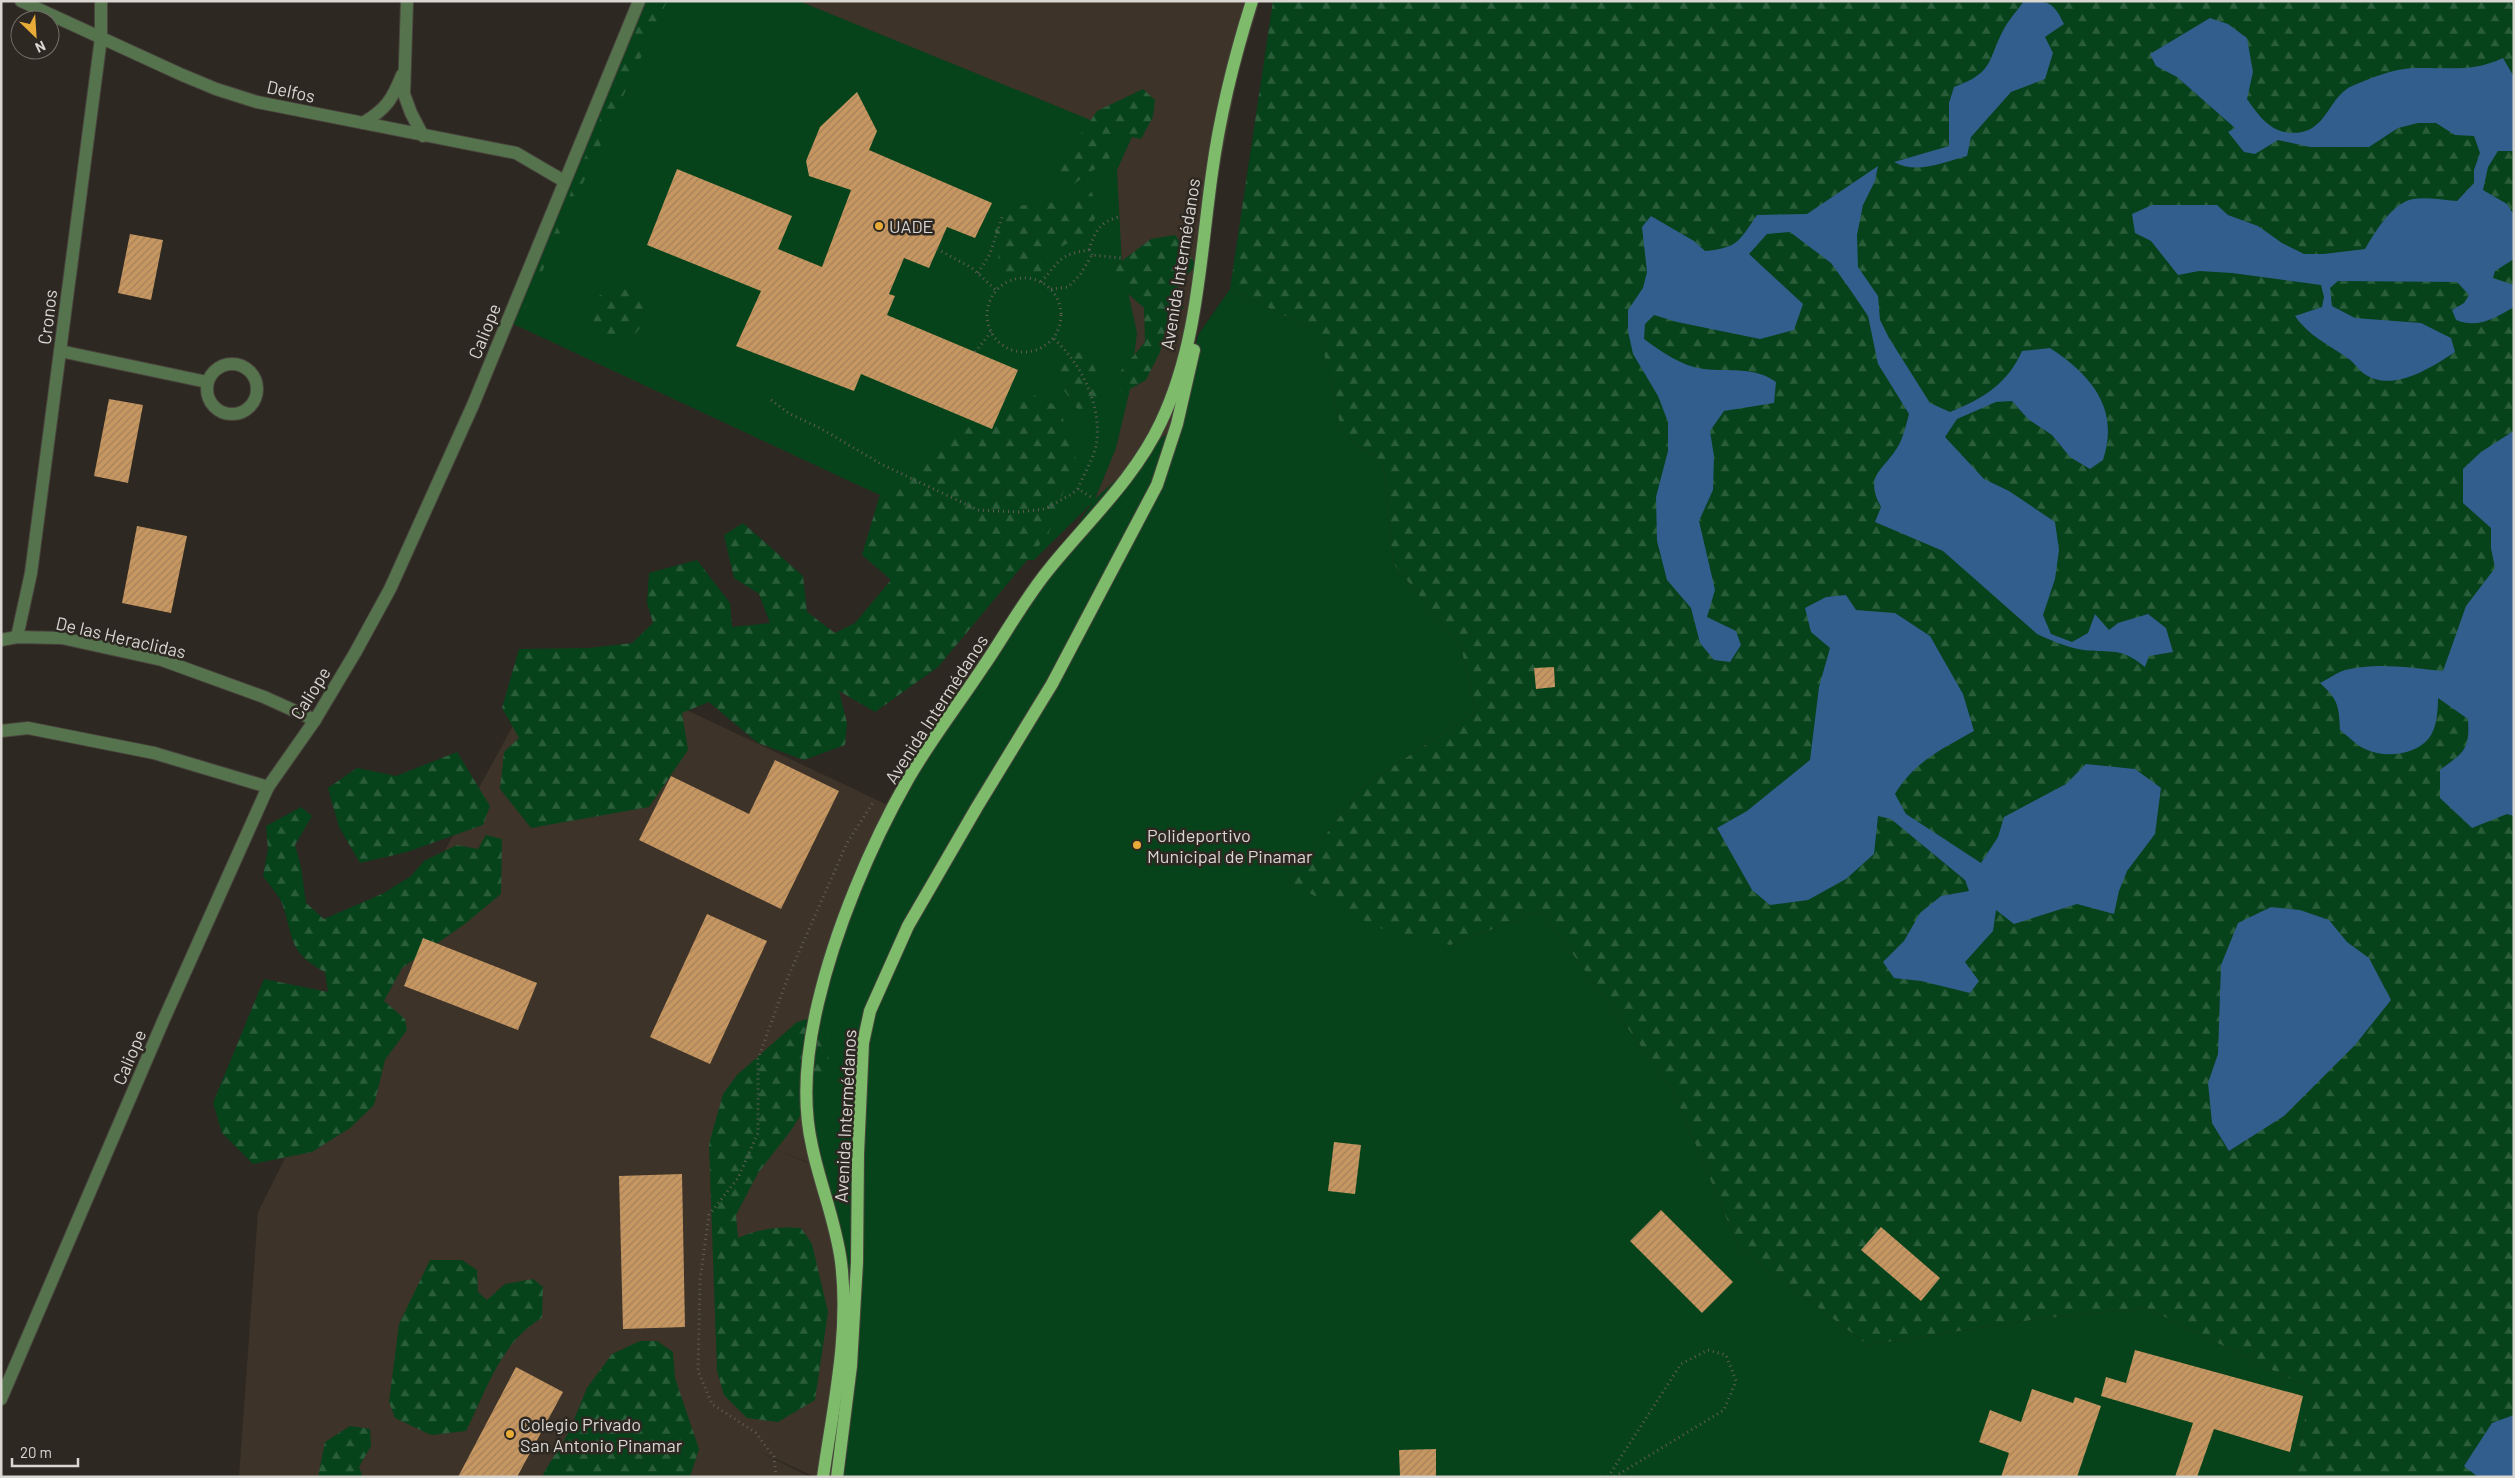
<svg xmlns="http://www.w3.org/2000/svg" width="2515" height="1478" viewBox="0 0 2515 1478" font-family="Barlow,sans-serif">
  <style>
    .built { fill: #3d3329 }
    .green { fill: #06421a }
    .forest { fill: url(#forest-firs) }
    .water { fill: #325e8d }
    .building { fill: url(#building-hatch) }
    .lines { fill: none; stroke-linecap: round; stroke-linejoin: round }
    .minor-casing { stroke: #49443e; stroke-width: 14 }
    .major-casing { stroke: #49443e; stroke-width: 14 }
    .path { stroke: #625d58; stroke-width: 3; stroke-dasharray: 1 4; stroke-linecap: butt }
    .minor { stroke: #55734c; stroke-width: 12 }
    .major { stroke: #7ebc6c; stroke-width: 12 }
    .poi-dot { fill: #e8ab37; stroke: #2d2822; stroke-width: 2 }
    .labels { text-anchor: middle; dominant-baseline: central; stroke-width: 5; stroke-linejoin: round; paint-order: stroke }
    .street-label { font-size: 18px; fill: #dad6d2; stroke: #2d2822 }
    .poi-label { font-size: 18px; fill: #dad6d2; stroke: #2d2822; text-anchor: start }
  </style>
  <defs>
    <pattern id="forest-firs" width="22" height="20" patternUnits="userSpaceOnUse" patternTransform="scale(1.25)"><rect width="22" height="20" fill="#06421a"/><path d="M5 1l3.5 6h-7zM16 11l3.5 6h-7z" fill="#2a5d3a"/></pattern>
    <pattern id="building-hatch" width="6" height="6" patternUnits="userSpaceOnUse" patternTransform="scale(1.25)"><rect width="6" height="6" fill="#c79762"/><path d="M-1 1l2-2M0 6l6-6M5 7l2-2" fill="none" stroke="#a68159"/></pattern>
  </defs>
  <rect width="100%" height="100%" fill="#2d2822"/>
  <g class="built">
    <path d="M640 1H1260L1238 74 1217 183 1195 346 1177 424 1094 501 1115 449 862 487 507 321Z"/>
    <path d="M555 648 892 807 815 1165 770 1147 815 1166 833 1224 842 1304 822 1477H815L756 1450 810 1477H239L258 1212 375 979Z"/>
  </g>
  <path class="green" d="M640 1H799L1132 137 1117 170 1122 265 1137 333 1130 389 1116 448 1095 499 1177 424 1198 335 1230 289 1300 323 1319 330 1342 433 1383 463 1393 563 1461 647 1476 712 1363 786 1289 883 1450 945 1541 911 1672 1088 1739 1248 1868 1345 2037 1319 2147 1308 2311 1389 2293 1477H831L850 1324 811 1142 809 1046 843 925 908 779 1092 503 1034 560H1011L943 523 862 487 507 321Z"/>
  <g class="forest">
    <path d="M648 1H667L517 326Z"/>
    <path d="M1273 1H2514V1477H2293L2311 1389 2147 1308 2037 1319 1868 1345 1739 1248 1672 1088 1541 911 1450 945 1379 928 1289 883 1363 786 1476 712 1461 647 1393 563 1383 463 1342 433 1319 331 1300 323 1230 289Z"/>
    <path d="M1143 89 1155 100 1153 117 1141 139 1121 135 1109 159 1074 184 1055 172 1097 111Z"/>
    <path d="M1092 192 1097 216 1084 235 1049 253 1043 273 1001 277 995 230 1017 206 1074 200Z"/>
    <path d="M1175 235 1196 265 1169 297 1184 307 1165 330 1160 352 1146 380 1123 393 1113 380 1145 342 1144 308 1117 284 1115 266 1151 239Z"/>
    <circle cx="618" cy="314" r="26"/>
    <path d="M1086 349 1106 394 1082 416 1057 380 1059 361Z"/>
    <path d="M1028 392 1059 407 1076 457 1048 535 938 667 875 712 839 691 847 723 845 745 804 760 758 743 709 702 682 713 688 750 649 807 531 828 500 789 504 752 519 738 502 708 519 649 589 648 632 643 653 623 647 603 649 573 697 560 730 603 732 627 770 623 759 594 734 578 724 535 743 523 803 576 807 612 835 633 855 623 891 580 862 555 881 491 915 472 930 450Z"/>
    <path d="M457 752 490 806 483 825 407 852 360 863 339 827 328 788 357 768 396 776Z"/>
    <path d="M301 807 312 816 295 845 301 867 306 903 324 919 384 893 411 876 424 861 457 845 478 849 486 835 502 839 501 894 466 923 402 968 384 1001 405 1019 407 1030 385 1060 374 1105 350 1128 312 1152 253 1164 222 1133 213 1103 264 979 328 992 325 972C289 953 294 940 283 906 280 896 269 885 263 876L268 849 266 826Z"/>
    <path d="M810 1018 827 1030 829 1044 828 1071 792 1129 758 1173 736 1215 738 1238C759 1229 778 1226 801 1228L812 1244 828 1312 815 1400 778 1422 747 1418 724 1395 717 1371 709 1144 723 1094 737 1075 797 1022Z"/>
    <path d="M430 1260H462L477 1270 478 1292 487 1300 505 1284 533 1279 543 1287 542 1318C501 1341 486 1391 466 1431L431 1435 395 1418 389 1402 399 1324Z"/>
    <path d="M640 1341H657L673 1352 675 1378 699 1449 690 1477H545L543 1474 569 1432 587 1388 612 1354Z"/>
    <path d="M350 1426 370 1429 371 1446 359 1467 363 1477H318L325 1442Z"/>
  </g>
  <g class="water">
    <path d="M2024 1C2048 1 2053 1 2064 24L2045 37 2053 53 2045 79 2011 92 1971 137 1967 156C1944 162 1916 175 1894 162L1949 146V103L1954 87C1996 72 1987 59 2005 27 2010 18 2018 10 2024 1Z"/>
    <path d="M2210 18 2228 24 2247 38 2253 72 2247 99C2261 119 2274 137 2302 132 2327 127 2330 96 2352 86 2371 78 2392 69 2414 68 2447 67 2471 73 2503 58L2514 77V149L2513 151H2498L2488 167 2483 190 2507 204 2514 215V259L2495 271 2493 278 2514 285V307C2495 318 2478 329 2456 320L2452 310 2464 303 2469 295 2457 282 2338 281 2330 288 2332 306 2355 318 2421 323 2451 338 2455 352C2431 368 2391 394 2363 373 2357 368 2353 361 2346 357 2327 344 2308 335 2295 316L2322 307 2324 297 2321 285 2232 273 2199 271 2178 275 2151 241 2135 233 2132 214 2152 205H2217L2228 215 2258 226 2282 243 2304 254H2324L2365 249C2375 232 2392 203 2413 199 2427 197 2443 200 2457 201L2474 183V170L2480 153 2474 136 2455 135 2436 123H2418L2398 128 2369 147H2310L2278 140 2255 154 2244 152 2228 132 2235 128 2177 77 2156 66 2150 54Z"/>
    <path d="M1878 166 1875 181 1863 205 1857 235 1858 267 1878 296 1880 320 1889 338 1930 403 1950 412C1983 399 2008 383 2022 351L2050 348C2091 375 2120 408 2103 460L2090 469 2070 457 2052 435 2028 419 2012 401 1996 402 1957 419 1945 437 1984 479 2009 491 2055 522 2059 550 2055 579 2043 615 2051 634 2072 642 2088 633 2095 614 2109 630 2118 623 2148 614 2166 628 2173 652 2149 656 2145 667C2117 644 2108 655 2078 649 2064 646 2050 640 2037 634L1943 551 1875 522 1881 507C1864 475 1882 472 1897 448 1903 439 1906 425 1909 414L1878 364 1868 316 1849 288 1831 263 1790 232 1767 234 1749 254 1803 304 1794 330 1760 339 1677 322 1654 315 1645 324 1644 339C1662 352 1681 366 1704 369 1729 372 1754 366 1776 382L1774 403 1724 411 1710 431 1714 456 1713 490 1699 521 1715 590 1707 617 1736 631 1741 645 1730 662 1714 660 1700 643 1691 608 1667 580 1657 541 1656 497 1668 451V422L1658 396 1633 354 1628 331V310L1643 288 1647 272 1642 227 1651 216 1694 241 1705 251C1738 248 1739 241 1757 215L1807 214Z"/>
    <path d="M2512 432 2514 433V816L2507 814 2472 828 2440 798V770C2464 752 2470 750 2468 719L2438 698C2438 710 2437 728 2429 738 2415 756 2384 758 2365 749 2356 745 2348 736 2340 730 2339 706 2338 699 2320 683 2328 679 2336 673 2345 670 2377 662 2411 668 2443 671L2466 606 2495 568 2491 548V528L2463 503V469L2481 452Z"/>
    <path d="M1846 595 1856 610 1895 613 1930 636 1963 694 1974 731C1942 749 1914 762 1895 794L1906 814 1981 863 1998 837 2004 817 2066 784 2086 764 2135 769 2161 788 2155 834 2127 871 2119 891 2114 914 2077 904 2014 924 1996 910 1993 931 1965 962 1979 981 1970 993 1921 981 1894 978 1883 962 1904 941 1920 913 1941 896 1969 891 1965 880 1891 819 1878 816 1874 854 1846 879 1808 900 1770 905 1752 890 1717 828 1747 811 1810 760 1819 687 1830 648 1811 632 1805 608 1826 597Z"/>
    <path d="M2271 907 2300 910 2329 920 2347 942 2369 958 2391 1000 2355 1045 2284 1116 2229 1151 2212 1123 2208 1083 2218 1054 2221 965 2238 923Z"/>
    <path d="M2514 1415V1477H2478L2464 1466 2492 1423Z"/>
  </g>
  <g class="building">
    <path d="M857 92 877 131 869 150 992 203 975 238 947 227 929 268 904 258 889 294 895 296 887 315 1018 370 992 429 861 374 854 391 736 346 761 291 647 245 677 169 792 216 778 249 822 267 851 190 809 176 806 161 820 127Z"/>
    <path d="M130 234 163 240 151 300 118 293Z"/>
    <path d="M109 399 143 405 128 483 94 476Z"/>
    <path d="M137 526 187 536 171 613 122 603Z"/>
    <path d="M1554 667 1555 687 1536 689 1534 668Z"/>
    <path d="M775 760 839 791 781 909 639 840 671 776 749 814Z"/>
    <path d="M707 914 767 941 710 1064 650 1037Z"/>
    <path d="M423 938 537 983 518 1030 404 986Z"/>
    <path d="M1334 1142 1361 1145 1355 1194 1328 1191Z"/>
    <path d="M682 1174 685 1327 623 1329 619 1176Z"/>
    <path d="M1661 1210 1733 1282 1702 1313 1630 1241Z"/>
    <path d="M1881 1227 1940 1278 1921 1301 1861 1250Z"/>
    <path d="M2135 1350 2303 1396 2290 1452 2214 1429 2197 1477H2175L2193 1423 2101 1396 2106 1377 2126 1383Z"/>
    <path d="M516 1367 563 1392 517 1477H458Z"/>
    <path d="M2032 1389 2073 1403 2075 1397 2101 1406 2077 1477H2001L2009 1453 1979 1442 1990 1410 2021 1422Z"/>
    <path d="M1436 1449V1477H1400L1399 1450Z"/>
  </g>
  <g class="lines">
    <g class="minor-casing">
      <g id="minor">
        <path d="M21 1 180 74 216 89 257 102 516 153 564 181"/>
        <path d="M407 1 404 94 411 113 423 136"/>
        <path d="M363 123C386 109 392 100 402 75"/>
        <path d="M60 351 207 382"/>
        <circle cx="232" cy="389" r="25"/>
        <path d="M17 637 31 573 101 38V1"/>
        <path d="M1 640 17 637 62 638 162 660 264 697 315 720"/>
        <path d="M1 731 28 728 154 753 268 787"/>
        <path d="M1 1399 164 1019 268 787 315 720 355 653 390 589 473 405 639 1"/>
      </g>
    </g>
    <g class="major-casing">
      <g id="major">
        <path d="M823 1477C833 1407 850 1333 841 1262 836 1222 820 1185 812 1146 801 1098 807 1049 818 1003 835 930 870 846 907 781 929 742 958 705 983 667 1005 635 1025 598 1050 568 1088 521 1135 478 1161 422 1198 344 1200 257 1212 173 1220 114 1234 58 1252 1"/>
        <path d="M837 1477 851 1366 857 1262 858 1154 863 1043 870 1011 908 926 977 807 1052 684 1157 485 1177 424 1194 350"/>
      </g>
    </g>
    <g class="path">
      <path d="M937 249 972 268 997 291"/>
      <path d="M1089 250C1094 232 1101 221 1119 217"/>
      <path d="M978 273 990 254 1002 217"/>
      <circle cx="1024" cy="315" r="37"/>
      <path d="M1041 282C1060 261 1059 254 1089 250L1092 255"/>
      <path d="M1051 289 1068 287 1080 275 1092 255 1121 258"/>
      <path d="M1054 339C1082 364 1103 408 1096 446 1093 460 1083 475 1078 489L1091 497"/>
      <path d="M975 352 991 332"/>
      <path d="M771 400 790 414 820 428 881 464 978 510 1019 512 1045 509 1070 495 1078 489"/>
      <path d="M776 1477 774 1457 756 1433 712 1404 698 1371 700 1280 709 1215 738 1178 758 1133V1059L788 977 847 843 874 801"/>
      <path d="M1608 1477 1681 1364 1708 1350 1726 1355 1736 1381 1724 1410 1614 1477"/>
    </g>
    <use href="#minor" class="minor"/>
    <use href="#major" class="major"/>
  </g>
  <g class="poi-dot">
    <circle cx="879" cy="226" r="5"/>
    <circle cx="1137" cy="845" r="5"/>
    <circle cx="510" cy="1434" r="5"/>
  </g>
  <g class="labels">
    <g class="street-label">
      <text transform="translate(291 91) rotate(12)">Delfos</text>
      <text transform="translate(1180 264) rotate(-81)">Avenida Intermédanos</text>
      <text transform="translate(47 317) rotate(-83)">Cronos</text>
      <text transform="translate(484 331) rotate(-68)">Caliope</text>
      <text transform="translate(121 637) rotate(13)">De las Heraclidas</text>
      <text transform="translate(310 693) rotate(-58)">Caliope</text>
      <text transform="translate(936 709) rotate(-57)">Avenida Intermédanos</text>
      <text transform="translate(129 1057) rotate(-67)">Caliope</text>
      <text transform="translate(845 1116) rotate(-87)">Avenida Intermédanos</text>
    </g>
    <g class="poi-label">
      <text x="889" y="226">UADE</text>
      <text x="1147" y="835">Polideportivo<tspan x="1147" dy="21">Municipal de Pinamar</tspan></text>
      <text x="520" y="1424">Colegio Privado<tspan x="520" dy="21">San Antonio Pinamar</tspan></text>
    </g>
  </g>
  <rect width="2515" height="1478" fill="none" stroke="#dad6d2" stroke-width="5"/>
  <g transform="translate(35 35) rotate(155)"><circle r="24" fill="#2d2822" stroke="#726e68"/>
  <path d="M0-4L9 19L0 12L-9 19Z" fill="#e8ab37"/>
  <text y="-8" font-size="14" font-weight="bold" text-anchor="middle" fill="#dad6d2">N</text>
  </g>
  <path d="M12 1458v8h66v-8" fill="none" stroke="#dad6d2" stroke-width="2.5"/>
  <text x="20" y="1458" font-size="15" fill="#dad6d2" stroke="#2d2822" stroke-width="4" paint-order="stroke">20 m</text>
</svg>
